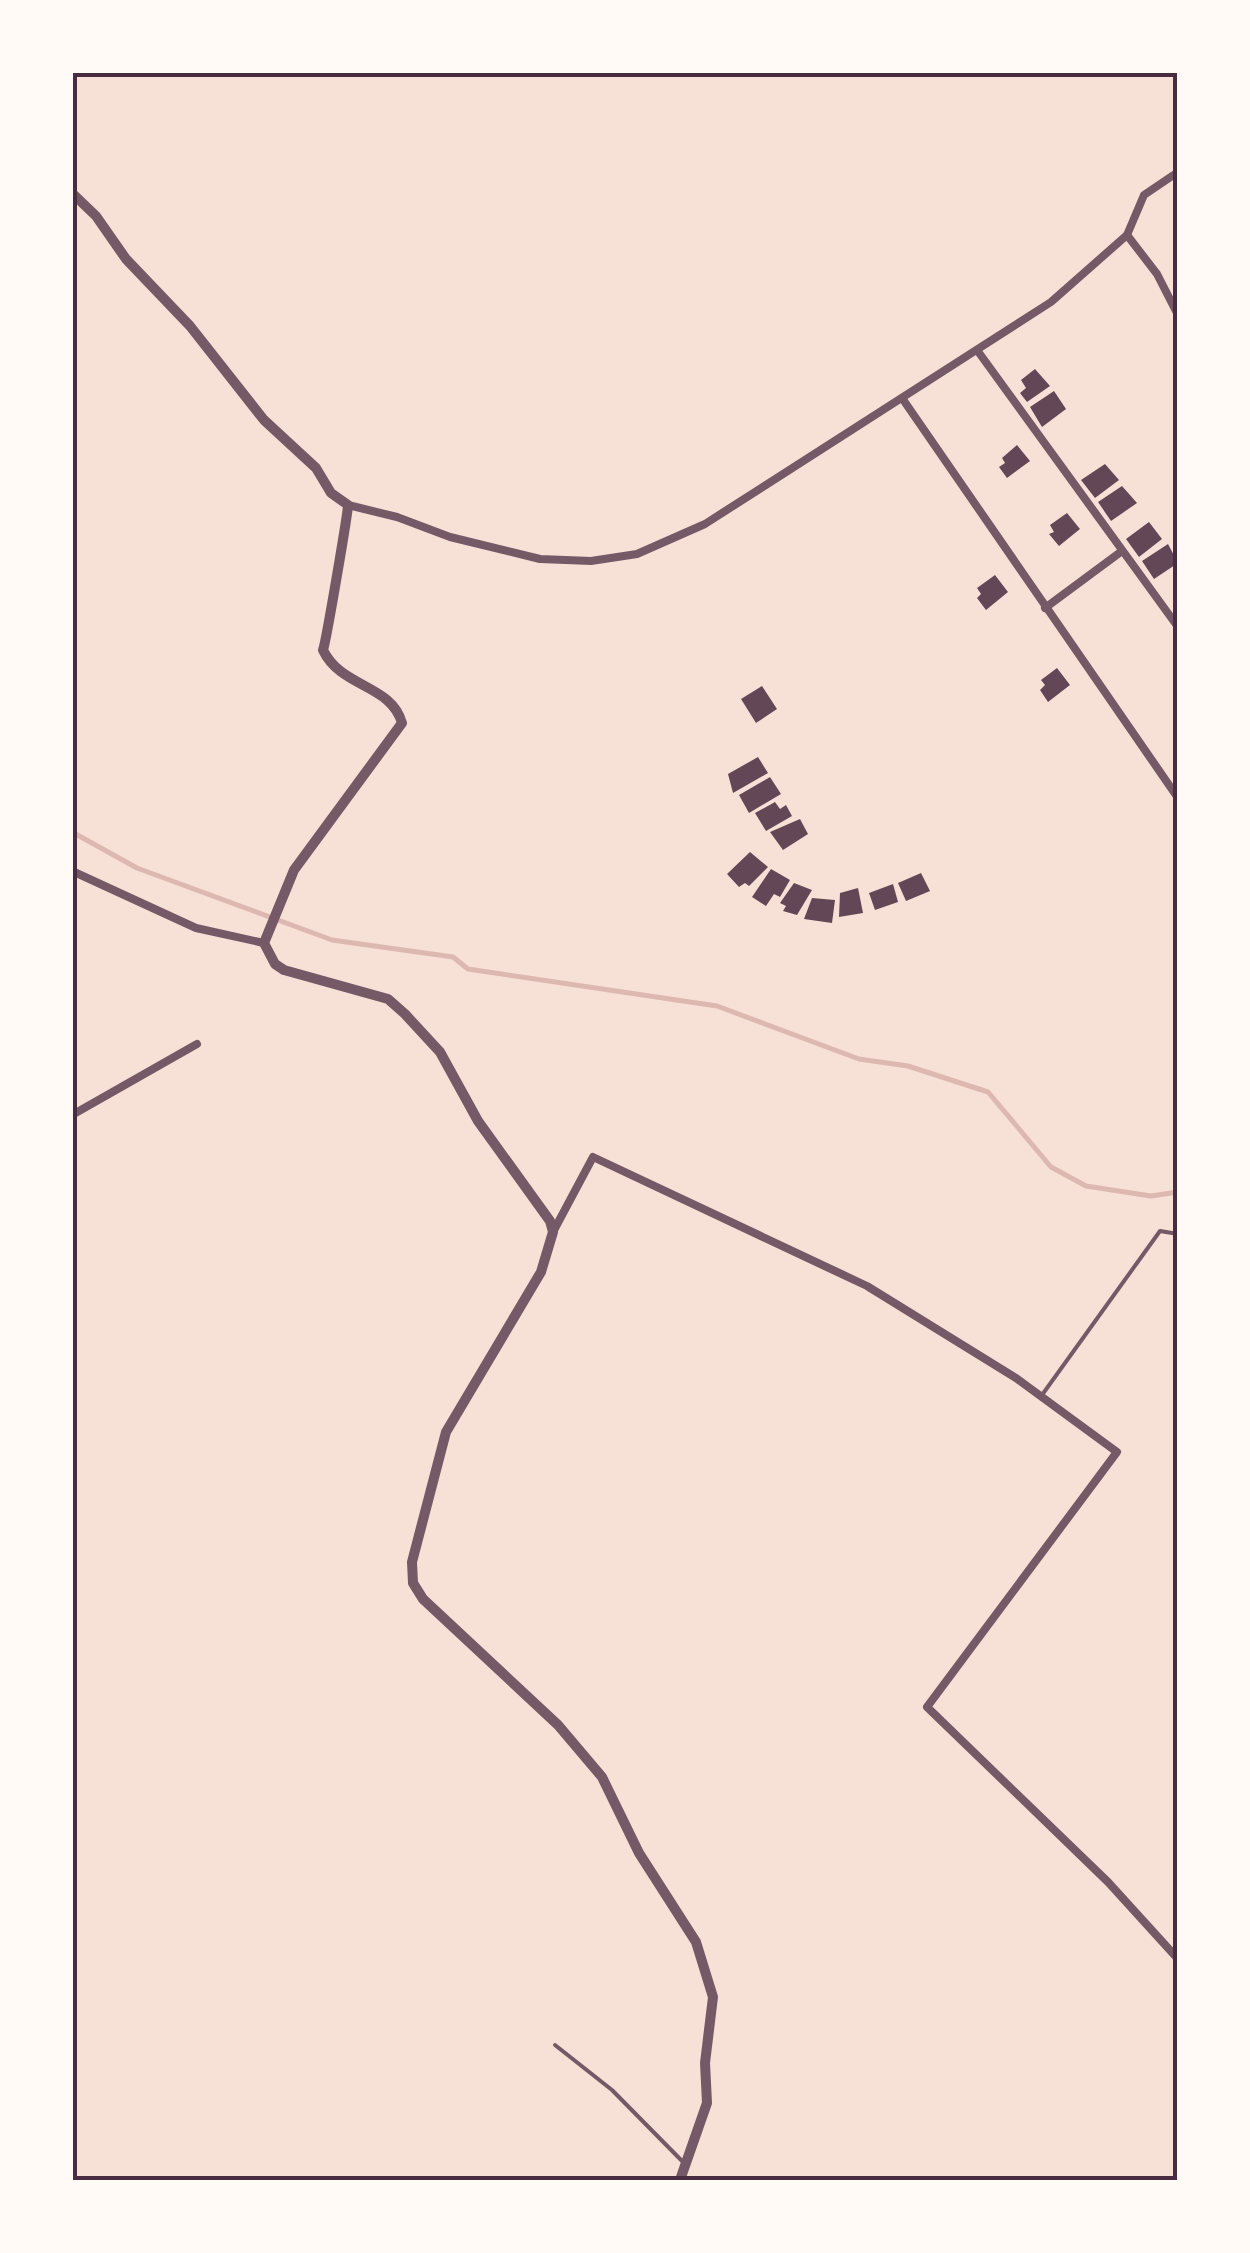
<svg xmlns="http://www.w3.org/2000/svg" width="1250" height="2253" viewBox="0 0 1250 2253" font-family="'Crimson Pro',serif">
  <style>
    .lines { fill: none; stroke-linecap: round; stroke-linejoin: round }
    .stream { stroke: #dcb8b0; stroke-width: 5 }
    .building { fill: #644757 }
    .service { stroke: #755966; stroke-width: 4 }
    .minor { stroke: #755966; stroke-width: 8 }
    .tertiary { stroke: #755966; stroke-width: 10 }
    .neatline { fill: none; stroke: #4a2c40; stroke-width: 4 }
  </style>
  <rect width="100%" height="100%" fill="#f7e1d7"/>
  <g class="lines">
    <path class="stream" d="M72 832 137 868 332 940 453 957 468 969 717 1006 859 1059 908 1066 988 1092 1051 1167 1086 1186 1151 1196 1178 1192"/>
  </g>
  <g class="building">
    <path d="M1035 369 1050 386 1027 402 1020 393 1026 388 1021 380Z"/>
    <path d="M1054 391 1066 409 1042 427 1030 407Z"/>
    <path d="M1017 445 1030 461 1007 478 999 467 1005 463 1002 458Z"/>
    <path d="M1105 464 1119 480 1095 498 1081 480Z"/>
    <path d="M1122 486 1137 503 1111 521 1098 502Z"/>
    <path d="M1067 513 1080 529 1059 546 1049 534 1054 532 1050 525Z"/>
    <path d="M1149 522 1162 539 1139 557 1126 539Z"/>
    <path d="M1168 544 1178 563 1154 579 1142 561Z"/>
    <path d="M995 575 1008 592 986 610 977 598 981 594 977 588Z"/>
    <path d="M1057 668 1070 685 1048 702 1040 690 1045 685 1041 680Z"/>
    <path d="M762 686 777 709 756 723 741 699Z"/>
    <path d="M758 757 768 773 733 793 728 774Z"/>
    <path d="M770 777 781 794 749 813 739 795Z"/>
    <path d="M775 802 780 809 786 805 792 816 766 831 755 813Z"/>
    <path d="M800 819 808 834 783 850 770 832Z"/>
    <path d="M750 852 768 867 749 886 745 883 739 887 727 874Z"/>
    <path d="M771 869 790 880 780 897 774 894 766 906 752 897Z"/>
    <path d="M921 873 930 891 906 901 898 883Z"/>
    <path d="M794 883 812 890 797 915 783 911 786 906 780 903Z"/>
    <path d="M893 884 898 902 875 910 869 893Z"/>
    <path d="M858 888 863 913 839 917 840 893Z"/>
    <path d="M812 898 835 900 832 923 804 919Z"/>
  </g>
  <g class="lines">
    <g class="service">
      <path d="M1042 1395 1160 1231 1178 1234"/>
      <path d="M555 2045 612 2090 684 2163"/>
    </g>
    <g class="minor">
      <path d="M1127 235 1157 274 1178 315"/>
      <path d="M977 350 1178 627"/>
      <path d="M902 398 1178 798"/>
      <path d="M348 505 397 517 450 537 540 559 591 561 637 554 705 524 1051 302 1127 235 1144 195 1178 172"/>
      <path d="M1045 608 1122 551"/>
      <path d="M72 871 196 928 264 943"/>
      <path d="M72 1115 197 1044"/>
      <path d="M553 1232 593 1157 867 1286 1016 1378 1117 1452 927 1707 1108 1882 1178 1959"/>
    </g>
    <path class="tertiary" d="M72 193 96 216 126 259 190 326 264 420 316 468 331 493 348 505C348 513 326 642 323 650 341 688 391 684 402 723L294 870 264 943 275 964 284 970 388 999 405 1014 440 1052 478 1121 550 1221 553 1232 541 1272 446 1432 412 1562 413 1583 423 1599 558 1725 602 1777 639 1853 696 1942 713 1997 705 2063 707 2103 680 2180"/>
  </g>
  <rect width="1250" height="2253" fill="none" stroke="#fffaf5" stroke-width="150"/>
  <rect x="75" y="75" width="1100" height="2103" class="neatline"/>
</svg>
